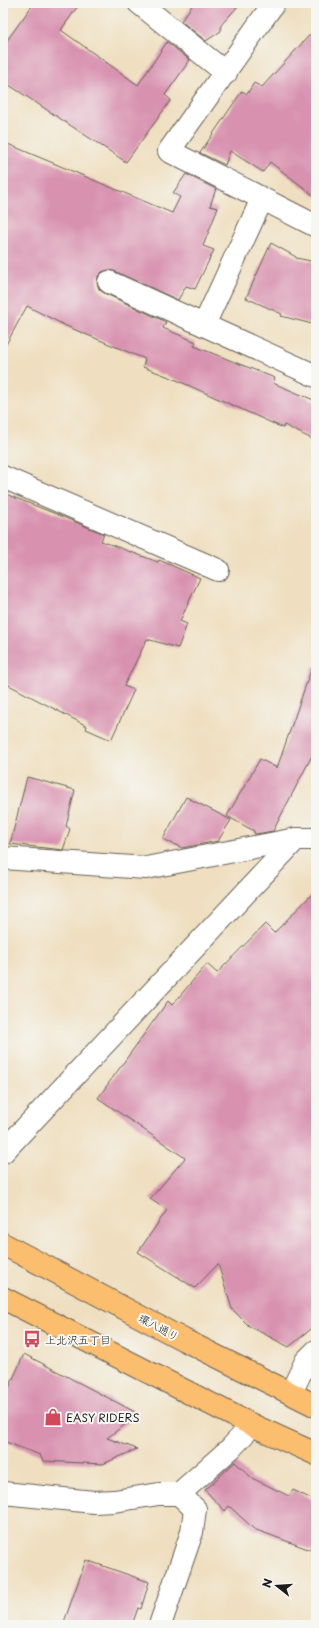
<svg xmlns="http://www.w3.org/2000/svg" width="319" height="1628" viewBox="0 0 319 1628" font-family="'Playpen Sans','Klee One',sans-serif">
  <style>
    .building { fill: #d891af }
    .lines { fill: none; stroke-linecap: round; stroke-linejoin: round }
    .street-casing { stroke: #666055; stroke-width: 24 }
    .primary-casing { stroke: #666055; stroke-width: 24 }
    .street { stroke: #fff; stroke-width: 22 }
    .primary { stroke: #fbbd6e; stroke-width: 22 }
    .labels { text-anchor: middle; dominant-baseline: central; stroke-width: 4; stroke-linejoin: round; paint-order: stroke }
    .street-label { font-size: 11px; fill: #1c1c1c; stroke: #f6f6f2 }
    .poi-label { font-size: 11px; fill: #1c1c1c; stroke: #f6f6f2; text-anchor: start }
  </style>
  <rect width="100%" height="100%" fill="#f6f6f2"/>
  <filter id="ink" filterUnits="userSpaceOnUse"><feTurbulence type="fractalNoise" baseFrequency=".025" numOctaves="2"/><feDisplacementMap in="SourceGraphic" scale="8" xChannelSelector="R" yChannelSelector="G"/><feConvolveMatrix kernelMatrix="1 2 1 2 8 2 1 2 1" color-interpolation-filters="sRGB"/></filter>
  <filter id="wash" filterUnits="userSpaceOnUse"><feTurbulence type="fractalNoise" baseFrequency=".012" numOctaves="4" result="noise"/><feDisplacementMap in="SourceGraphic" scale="16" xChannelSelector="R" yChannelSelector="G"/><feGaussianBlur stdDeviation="0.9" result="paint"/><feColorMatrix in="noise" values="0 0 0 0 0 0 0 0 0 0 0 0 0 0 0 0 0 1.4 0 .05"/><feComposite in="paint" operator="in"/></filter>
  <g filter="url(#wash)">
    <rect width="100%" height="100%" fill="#efdfc0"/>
    <g id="blocks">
      <g class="building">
        <path d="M34 3H80L61 30 138 85 167 42 190 60 165 95 171 100 126 162 3 81V46Z"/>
        <path d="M194 3H241L221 25V31L206 41 181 21Z"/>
        <path d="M316 28V197L270 162 263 172 230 151 225 165 200 153 242 91 247 94 254 83 262 87Z"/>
        <path d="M3 142 172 213 180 197 173 193 186 174 216 189 210 206 218 208 203 246 214 250 195 289 186 286 178 300 114 271 108 270 102 272 98 276 97 283 99 289 104 293 166 322 163 328 196 342 194 346 275 378 273 383 316 401V441L284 425 283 428 172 378 143 367 145 359 66 326 27 306 3 350Z"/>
        <path d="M271 243 296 257V258L316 262V325L281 316 282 314 246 298Z"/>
        <path d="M3 493 56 514 104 534 101 541 158 562 159 560 200 578 180 621 187 624 178 648 147 639 124 686 134 690 111 740 86 729 87 726 3 682Z"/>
        <path d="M312 667 316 668V748L273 831 256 834 254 833V831L227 816 260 759 277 768Z"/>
        <path d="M27 777 75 790 66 826 70 829 63 850 10 844Z"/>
        <path d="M186 797 231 820 218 841 182 848 163 839Z"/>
        <path d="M316 890V1325L289 1347 249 1326 232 1309 218 1264 195 1288 138 1252 167 1210 150 1199 185 1158 98 1098 168 1001 172 1005 207 964 217 973 265 924 274 933Z"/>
        <path d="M24 1354 139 1414 107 1438 137 1449 103 1464 43 1461 40 1455 3 1441V1401Z"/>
        <path d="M235 1462 252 1478 289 1496 293 1490 316 1501V1552L254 1529 229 1506 225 1511 205 1490Z"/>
        <path d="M86 1560 149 1582 141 1609 138 1608 132 1625H63Z"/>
      </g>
    </g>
  </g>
  <g filter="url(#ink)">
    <use href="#blocks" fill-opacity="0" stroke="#666055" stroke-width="1"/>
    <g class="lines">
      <g class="street-casing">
        <g id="street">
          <path d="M139 3 226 73"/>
          <path d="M274 3 169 151 316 226"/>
          <path d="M109 282 316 376"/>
          <path d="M204 325 262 199"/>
          <path d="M3 477 218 570"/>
          <path d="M3 858 146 868 296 839H316"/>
          <path d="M3 1152 296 839"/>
          <path d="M291 1393 306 1361 316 1351"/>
          <path d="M3 1493 94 1502 114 1501 159 1494H179L231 1448 252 1425"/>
          <path d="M160 1625 192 1532 195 1509 179 1494"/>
        </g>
      </g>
      <g class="primary-casing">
        <g id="primary">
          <path d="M3 1244 184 1340 316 1406"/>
          <path d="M3 1298 252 1425 316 1454"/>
        </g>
      </g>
      <use href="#street" class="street"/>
      <use href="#primary" class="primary"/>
    </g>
  </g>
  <defs>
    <g id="bus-bare" transform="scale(1.38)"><path d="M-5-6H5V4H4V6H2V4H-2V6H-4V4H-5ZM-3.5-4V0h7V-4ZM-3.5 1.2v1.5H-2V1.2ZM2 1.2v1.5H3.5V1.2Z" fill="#d1495b" stroke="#f6f6f2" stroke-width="2.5" paint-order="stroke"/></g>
    <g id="shop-bare" transform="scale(1.38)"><path d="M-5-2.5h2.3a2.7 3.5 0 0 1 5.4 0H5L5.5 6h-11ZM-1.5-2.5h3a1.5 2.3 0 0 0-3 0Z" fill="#d1495b" stroke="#f6f6f2" stroke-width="2.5" paint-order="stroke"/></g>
  </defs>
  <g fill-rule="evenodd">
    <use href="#bus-bare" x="32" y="1339"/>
    <use href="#shop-bare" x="53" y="1417"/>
  </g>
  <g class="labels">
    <g class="street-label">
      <text transform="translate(159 1327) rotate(28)">環八通り</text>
    </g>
    <g class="poi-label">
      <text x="45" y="1339">上北沢五丁目</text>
      <text x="66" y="1417">EASY RIDERS</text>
    </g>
  </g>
  <rect width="319" height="1628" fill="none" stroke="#f6f6f2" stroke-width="16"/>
  <g transform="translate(277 1586) rotate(287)" stroke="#f6f6f2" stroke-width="3" paint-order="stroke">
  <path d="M0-3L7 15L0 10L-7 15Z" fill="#1c1c1c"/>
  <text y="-6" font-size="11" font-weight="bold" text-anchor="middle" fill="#1c1c1c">N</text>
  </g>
</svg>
